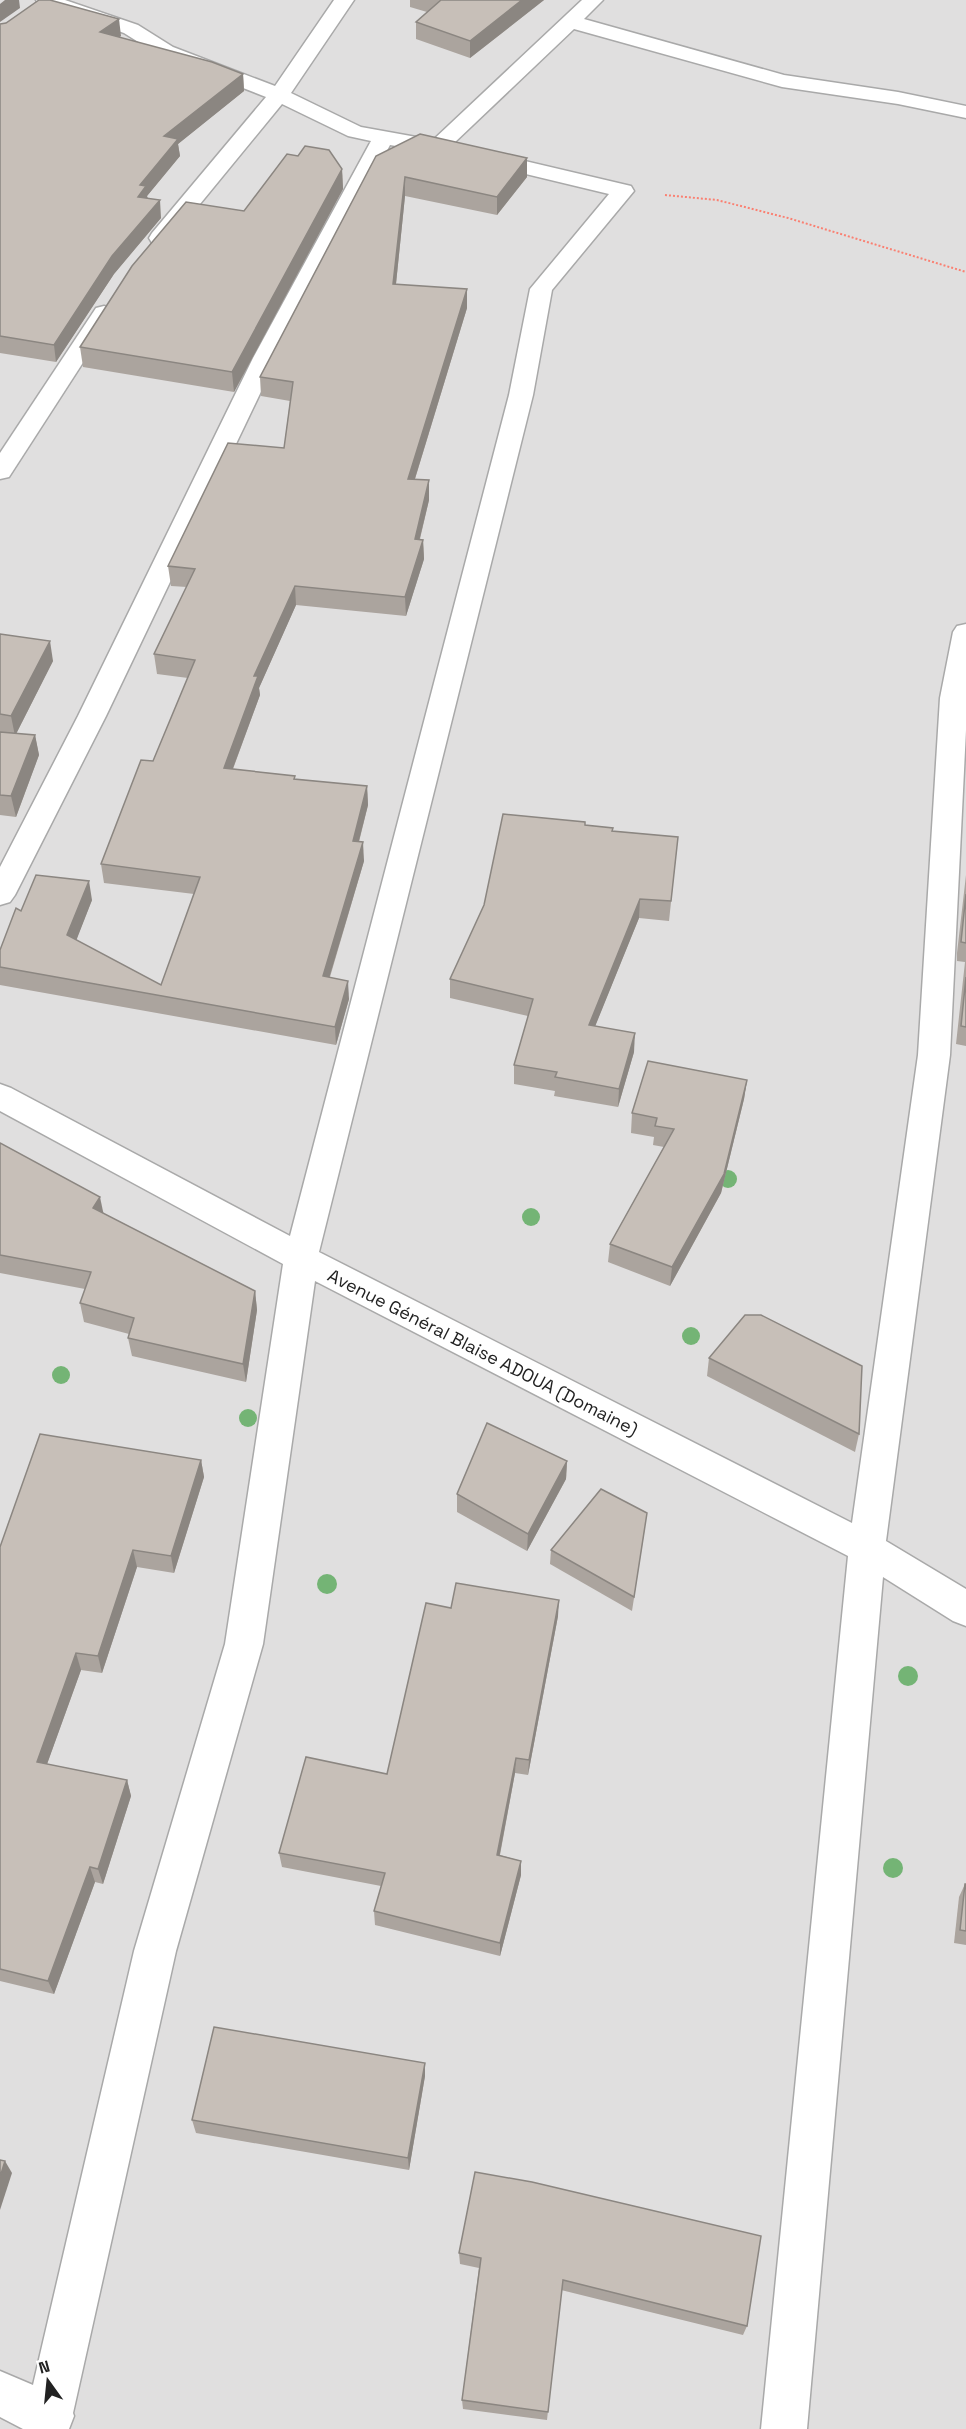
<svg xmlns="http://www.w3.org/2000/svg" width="966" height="2429" viewBox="0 0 966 2429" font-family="'Space Grotesk',sans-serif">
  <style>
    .residential { fill: #e0dfdf }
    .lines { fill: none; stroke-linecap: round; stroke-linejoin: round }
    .minor-casing { stroke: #a9a9a9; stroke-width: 3 }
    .path { stroke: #fa8072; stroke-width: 2; stroke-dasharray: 2 2; stroke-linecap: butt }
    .minor { fill: #fff; fill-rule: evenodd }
    .tree { fill: #74b475 }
    .wall { fill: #aba49e }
    .shaded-wall { fill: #8b8681 }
    .building { fill: #c7bfb8; stroke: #8b8681; stroke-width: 1.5 }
    .labels { text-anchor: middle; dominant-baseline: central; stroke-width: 4.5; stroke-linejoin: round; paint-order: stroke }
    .street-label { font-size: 18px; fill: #222; stroke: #fff }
  </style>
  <rect width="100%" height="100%" fill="#f2efe9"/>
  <rect class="residential" x="0" y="0" width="966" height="2429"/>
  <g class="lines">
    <g class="minor-casing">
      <g id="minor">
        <path d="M36 0H65L138 25 173 47 275 86 334 0H354L291 93 361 127 433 140 582 0H603L584 19 784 75 898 92 966 106V118L898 104 782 87 574 29 453 144 631 186 634 191 552 290 533 395 319 1252 852 1523 918 1055 940 698 953 632 957 626 966 624V730L950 1055 886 1541 966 1589V1626L953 1621 883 1577 807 2429H761L848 1556 315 1281 263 1644 176 1951 73 2413 74 2416 69 2429H23L0 2417V2371L33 2385 134 1951 225 1644 283 1264 0 1111V1084L11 1088 290 1236 509 395 530 289 609 194 438 153 390 145 277 358 106 716 15 895 10 902 0 905V867L78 716 253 358 371 141 348 136 282 104 168 243 160 245 152 243 149 238 152 233 266 97 159 55 124 33 39 4Z"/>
        <path d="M104 306 112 308 115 313 9 477 0 479V453L96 308Z"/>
      </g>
    </g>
    <path class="path" d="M665 195 717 200 788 218 966 272"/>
    <use href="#minor" class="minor"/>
  </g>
  <g class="tree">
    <circle cx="728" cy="1179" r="9"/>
    <circle cx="531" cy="1217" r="9"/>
    <circle cx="691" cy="1336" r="9"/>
    <circle cx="61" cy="1375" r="9"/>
    <circle cx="248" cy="1418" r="9"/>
    <circle cx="327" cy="1584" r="10"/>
    <circle cx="908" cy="1676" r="10"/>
    <circle cx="893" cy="1868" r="10"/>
  </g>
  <g class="wall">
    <path d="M410 0H544L470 58 416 39V22L427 12 410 7Z"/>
    <path d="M0 24 121 36 119 37 243 74 244 91 178 144 180 156 147 196 148 198 161 218 114 274 56 362 0 353Z"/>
    <path d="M376 156 527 158V177L497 215 405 196 396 284 467 308 415 479 429 500 420 539 423 540 424 559 406 616 296 605 259 688 260 695 233 769 295 776V779L367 786 368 805 359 842 364 861 330 977 349 999 336 1045 0 985V950L21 911 92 900 76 940 161 985 194 894 104 883 101 864 153 761 188 678 157 674 154 654 187 587 171 586 168 566 284 448 290 401 261 396 260 377Z"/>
    <path d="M342 169 343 189 234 392 83 367 80 347 244 211Z"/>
    <path d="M0 634 53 661 16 734 35 735 39 755 16 817 0 815Z"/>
    <path d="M585 825 613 831 678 837 669 921 639 918 595 1026 634 1052 618 1107 554 1096 555 1091 514 1084V1065L528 1016 450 998V979Z"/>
    <path d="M966 875V1046L956 1044 965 962 957 961V953Z"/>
    <path d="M747 1080 744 1099 721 1193 670 1286 608 1262 610 1244 664 1147 653 1145 654 1137 631 1133 632 1113Z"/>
    <path d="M0 1143 103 1213 255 1291 257 1310 246 1382 132 1356 128 1338 129 1334 84 1322 80 1303 85 1289 0 1273Z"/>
    <path d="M709 1358 859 1434 855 1452 707 1376Z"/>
    <path d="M201 1460 204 1477 174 1573 137 1567 102 1673 81 1670 47 1764 127 1780 131 1796 103 1884 95 1882 54 1994 0 1981V1547Z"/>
    <path d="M567 1461 566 1479 527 1551 457 1512V1494Z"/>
    <path d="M645 1527 632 1611 550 1564 551 1550Z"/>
    <path d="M451 1608 558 1616 528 1775 515 1773 500 1855 521 1861V1875L500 1956 375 1925 374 1911 381 1886 282 1867 279 1853 387 1774Z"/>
    <path d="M965 1884H966V1945L954 1943 959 1897Z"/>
    <path d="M425 2063V2076L409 2170 196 2133 192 2120Z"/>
    <path d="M475 2172 747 2326 743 2335 561 2290 547 2420 463 2409 462 2400 479 2268 460 2264 459 2253Z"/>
  </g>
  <g class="shaded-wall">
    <path d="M5 0H19L20 8 0 22V4Z"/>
    <path d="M522 0H544L470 58V41Z"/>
    <path d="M119 19 121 36 102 48 100 32Z"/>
    <path d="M243 74 244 91 178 144 180 156 147 196 148 204 138 197 140 185 164 136Z"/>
    <path d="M527 158V177L497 215V197Z"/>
    <path d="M342 169 343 189 234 392 232 372Z"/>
    <path d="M405 177V196L394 303 393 284Z"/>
    <path d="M160 200 161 218 114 274 56 362 54 345 112 256Z"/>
    <path d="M467 289V308L409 498 408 479Z"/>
    <path d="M429 480V500L415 558V539Z"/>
    <path d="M423 540 424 559 406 616 405 597Z"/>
    <path d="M295 586 296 605 259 688 260 695 226 787 224 768 254 676Z"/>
    <path d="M50 641 53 661 15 736 11 716Z"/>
    <path d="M35 735 39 755 16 817 11 796Z"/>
    <path d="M367 786 368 805 354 860 353 841Z"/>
    <path d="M363 842 364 861 324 995 323 976Z"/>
    <path d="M89 881 92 900 71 954 67 935Z"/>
    <path d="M640 899 639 918 588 1044 589 1025Z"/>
    <path d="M348 981 349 999 336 1045 335 1027Z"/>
    <path d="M635 1033 634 1052 618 1107 619 1089Z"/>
    <path d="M747 1080 744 1099 721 1193 670 1286 672 1267Z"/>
    <path d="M100 1197 104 1216 93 1208Z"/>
    <path d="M255 1291 257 1310 246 1382 243 1364Z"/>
    <path d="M201 1460 204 1477 174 1573 171 1556Z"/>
    <path d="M567 1461 566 1479 527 1551 528 1534Z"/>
    <path d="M133 1550 137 1567 102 1673 98 1656Z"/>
    <path d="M559 1600 558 1616 528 1775 529 1760Z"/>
    <path d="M76 1653 81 1670 42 1778 37 1762Z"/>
    <path d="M516 1758 515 1773 497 1869V1855Z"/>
    <path d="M127 1780 131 1796 103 1884 98 1869Z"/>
    <path d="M521 1861V1875L500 1956V1943Z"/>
    <path d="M90 1867 95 1882 54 1994 48 1981Z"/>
    <path d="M425 2063V2076L409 2170 408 2158Z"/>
    <path d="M5 2161 12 2173 0 2210V2177Z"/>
  </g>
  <g class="building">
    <path d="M39 0H50L119 19 100 32 212 62 243 74 164 136 178 139 140 185 146 186 138 197 160 200 112 256 54 345 0 336V24L6 23Z"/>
    <path d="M441 0H522L470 41 416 22Z"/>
    <path d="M420 134 527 158 497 197 405 177 393 284 467 289 408 479 429 480 415 539 423 540 405 597 295 586 254 676H258L224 768 295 776 294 779 367 786 353 841 363 842 323 976 348 981 335 1027 0 967V950L16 908 21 911 36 875 89 881 67 935 161 985 200 877 101 864 141 760 153 761 195 660 154 654 195 569 168 566 228 443 284 448 293 382 260 377 376 156Z"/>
    <path d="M305 146 329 150 342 169 232 372 80 347 132 266 186 202 244 211 287 154 298 156Z"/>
    <path d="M0 634 50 641 11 716 0 714Z"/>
    <path d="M0 732 35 735 11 796 0 795Z"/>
    <path d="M503 814 585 822V825L613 828 612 831 678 837 671 901 640 899 589 1025 635 1033 619 1089 555 1077 557 1072 514 1065 533 999 450 979 484 905Z"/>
    <path d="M966 894V943L961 942Z"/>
    <path d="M966 977V1027L961 1026Z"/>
    <path d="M648 1061 747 1080 724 1174 672 1267 610 1244 674 1129 655 1126 657 1118 632 1113Z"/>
    <path d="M0 1143 100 1197 93 1208 255 1291 243 1364 128 1338 134 1318 80 1303 91 1272 0 1255Z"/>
    <path d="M745 1315H761L862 1366 859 1434 709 1358Z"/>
    <path d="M487 1423 567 1461 528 1534 457 1494Z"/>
    <path d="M40 1434 201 1460 171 1556 133 1550 98 1656 76 1653 37 1762 127 1780 98 1869 90 1867 48 1981 0 1969V1547Z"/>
    <path d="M601 1489 647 1513 634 1597 551 1550Z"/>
    <path d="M456 1583 559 1600 529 1760 516 1758 497 1855 521 1861 500 1943 374 1911 385 1873 279 1853 306 1757 387 1774 426 1603 451 1608Z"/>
    <path d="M965 1884H966V1931L960 1930Z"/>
    <path d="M214 2027 425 2063 408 2158 192 2120Z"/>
    <path d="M0 2160 5 2161 0 2177Z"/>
    <path d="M475 2172 532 2182 761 2236 747 2326 563 2280 548 2412 462 2400 481 2258 459 2253Z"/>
  </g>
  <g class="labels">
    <g class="street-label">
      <text transform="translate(483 1352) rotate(27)">Avenue Général Blaise ADOUA (Domaine)</text>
    </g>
  </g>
  <g transform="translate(48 2381) rotate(345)" stroke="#ffffff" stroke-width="4.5" paint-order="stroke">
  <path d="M0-4.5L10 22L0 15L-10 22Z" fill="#222222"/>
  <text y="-9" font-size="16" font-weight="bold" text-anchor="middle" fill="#222222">N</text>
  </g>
</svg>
